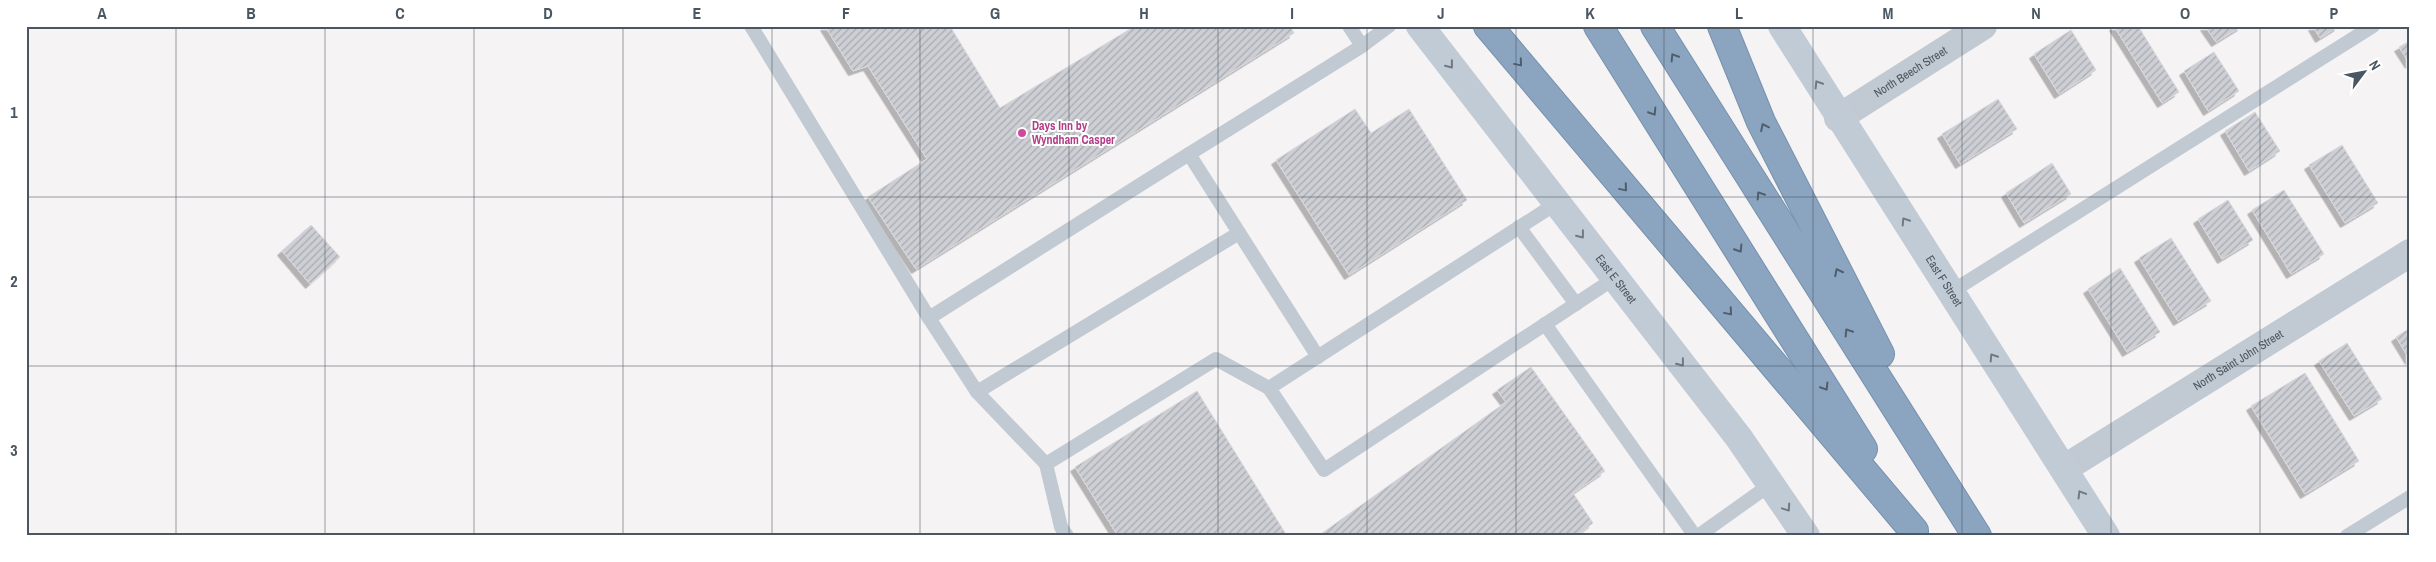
<svg xmlns="http://www.w3.org/2000/svg" width="2436" height="562" viewBox="0 0 2436 562" font-family="'Archivo Narrow',sans-serif">
  <style>
    .building { fill: url(#building-hatch); stroke: #d7d9de; filter: url(#shadow) }
    .lines { fill: none; stroke-linecap: round; stroke-linejoin: round }
    .motorway-casing { stroke: #7690ad; stroke-width: 30 }
    .service { stroke: #c1cad2; stroke-width: 14 }
    .minor { stroke: #c1cad2; stroke-width: 28 }
    .secondary { stroke: #c1cbd6; stroke-width: 28 }
    .motorway { stroke: #8ba5c1; stroke-width: 28 }
    .oneway { stroke: #505e6b }
    .oneway2 { stroke: #6e7984 }
    .grid { fill: none; stroke: #4a5661; stroke-width: 1; stroke-opacity: 0.55 }
    .hotel-dot { fill: #d1479c; stroke: #fff; stroke-width: 2 }
    .labels { text-anchor: middle; dominant-baseline: central; stroke-width: 4; stroke-linejoin: round; paint-order: stroke }
    .street-label { font-size: 12px; fill: #4a5661; stroke: #fff }
    .hotel-label { font-size: 12px; font-weight: bold; fill: #b23c85; stroke: #fff; text-anchor: start }
    .neatline { fill: none; stroke: #4a5661; stroke-width: 2 }
    .grid-label { font-size: 16px; text-anchor: middle; font-weight: bold; fill: #4a5661 }
  </style>
  <defs>
    <pattern id="building-hatch" width="6" height="6" patternUnits="userSpaceOnUse" patternTransform="scale(1.25)"><rect width="6" height="6" fill="#cdcfd5"/><path d="M-1 1l2-2M0 6l6-6M5 7l2-2" fill="none" stroke="#a8abb0"/></pattern>
    <filter id="shadow"><feDropShadow dx="-4.5" dy="4.5" stdDeviation="0" flood-color="#0004"/></filter>
  </defs>
  <rect width="100%" height="100%" fill="#f5f3f3"/>
  <g class="building">
    <path d="M825 26H950L1000 108 1135 26H1290L1294 33 916 269 868 197 927 159 868 66 853 71Z"/>
    <path d="M2114 26H2138L2179 92 2162 103Z"/>
    <path d="M2205 26H2242L2216 42Z"/>
    <path d="M2313 26H2339L2320 38Z"/>
    <path d="M2071 30 2096 70 2059 94 2034 54Z"/>
    <path d="M2410 41V64L2399 47Z"/>
    <path d="M2214 52 2239 91 2208 111 2184 71Z"/>
    <path d="M1998 99 2017 129 1960 164 1942 134Z"/>
    <path d="M1355 109 1371 133 1409 109 1467 200 1349 275 1276 160Z"/>
    <path d="M2255 112 2280 151 2249 171 2225 131Z"/>
    <path d="M2342 145 2378 203 2345 223 2309 165Z"/>
    <path d="M2052 163 2071 194 2024 223 2006 193Z"/>
    <path d="M2284 190 2324 254 2291 274 2252 210Z"/>
    <path d="M2228 200 2253 240 2222 259 2198 219Z"/>
    <path d="M311 225 340 257 310 284 282 251Z"/>
    <path d="M2171 238 2211 301 2178 321 2139 258Z"/>
    <path d="M2120 268 2160 332 2127 352 2088 289Z"/>
    <path d="M2410 328V360L2396 337Z"/>
    <path d="M2347 343 2382 399 2354 416 2319 361Z"/>
    <path d="M1531 367 1605 471 1573 493 1593 523 1576 536H1318L1506 402 1497 390Z"/>
    <path d="M2305 373 2359 461 2305 494 2251 406Z"/>
    <path d="M1197 391 1287 536H1118L1075 467Z"/>
  </g>
  <g class="lines">
    <g class="motorway-casing">
      <g id="motorway">
        <path d="M1488 26 1914 531"/>
        <path d="M1598 26 1863 449"/>
        <path d="M1655 26 1977 536"/>
        <path d="M1722 26 1761 122 1880 354"/>
      </g>
    </g>
    <g class="service">
      <path d="M751 26 929 318"/>
      <path d="M1349 26 1362 46"/>
      <path d="M1189 154 929 318 977 392 1239 233"/>
      <path d="M1557 203 1269 388 1324 470 1615 278"/>
      <path d="M1519 227 1576 304"/>
      <path d="M1951 292 2373 26"/>
      <path d="M1545 324 1695 536"/>
      <path d="M1318 357 1189 154 1362 46 1389 26"/>
      <path d="M977 392 1046 464"/>
      <path d="M1067 536 1061 527 1046 464 1216 359 1269 388"/>
      <path d="M1698 536 1771 484"/>
      <path d="M2347 536 2410 497"/>
    </g>
    <g class="minor">
      <path id="s1" d="M1838 118 1983 26"/>
      <path id="s2" d="M2065 468 2410 253"/>
    </g>
    <g class="secondary">
      <path id="s3" d="M1420 26 1739 438 1806 536"/>
      <path id="s4" d="M1782 26 2106 536"/>
    </g>
    <use href="#motorway" class="motorway"/>
  </g>
  <defs><path id="oneway-chevron" d="M-2-3.5L2.5 0L-2 3.5" fill="none" stroke-width="1.6" stroke-linecap="round" stroke-linejoin="round" transform="scale(1.25)"/></defs>
  <g class="oneway">
    <use href="#oneway-chevron" transform="translate(1674 57) rotate(-122)"/>
    <use href="#oneway-chevron" transform="translate(1519 63) rotate(50)"/>
    <use href="#oneway-chevron" transform="translate(1653 112) rotate(58)"/>
    <use href="#oneway-chevron" transform="translate(1764 127) rotate(-116)"/>
    <use href="#oneway-chevron" transform="translate(1624 188) rotate(50)"/>
    <use href="#oneway-chevron" transform="translate(1760 195) rotate(-123)"/>
    <use href="#oneway-chevron" transform="translate(1739 249) rotate(58)"/>
    <use href="#oneway-chevron" transform="translate(1838 272) rotate(-117)"/>
    <use href="#oneway-chevron" transform="translate(1729 312) rotate(50)"/>
    <use href="#oneway-chevron" transform="translate(1848 332) rotate(-123)"/>
    <use href="#oneway-chevron" transform="translate(1825 387) rotate(58)"/>
  </g>
  <g class="oneway2">
    <use href="#oneway-chevron" transform="translate(1450 65) rotate(52)"/>
    <use href="#oneway-chevron" transform="translate(1818 84) rotate(-122)"/>
    <use href="#oneway-chevron" transform="translate(1905 221) rotate(-123)"/>
    <use href="#oneway-chevron" transform="translate(1581 235) rotate(52)"/>
    <use href="#oneway-chevron" transform="translate(1993 357) rotate(-123)"/>
    <use href="#oneway-chevron" transform="translate(1681 363) rotate(52)"/>
    <use href="#oneway-chevron" transform="translate(2081 494) rotate(-121)"/>
    <use href="#oneway-chevron" transform="translate(1787 508) rotate(56)"/>
  </g>
  <path class="grid" d="M176 26V536M325 26V536M474 26V536M623 26V536M772 26V536M920 26V536M1069 26V536M1218 26V536M1367 26V536M1516 26V536M1664 26V536M1813 26V536M1962 26V536M2111 26V536M2260 26V536M26 197H2410M26 366H2410"/>
  <circle class="hotel-dot" cx="1022" cy="133" r="5"/>
  <g class="labels">
    <g class="street-label">
      <text stroke="none"><textPath href="#s1" startOffset="86">North Beech Street</textPath></text>
      <text stroke="none"><textPath href="#s3" startOffset="320">East E Street</textPath></text>
      <text stroke="none"><textPath href="#s4" startOffset="302">East F Street</textPath></text>
      <text stroke="none"><textPath href="#s2" startOffset="204">North Saint John Street</textPath></text>
    </g>
    <g class="hotel-label">
      <text x="1032" y="126">Days Inn by<tspan x="1032" dy="14">Wyndham Casper</tspan></text>
    </g>
  </g>
  <rect width="2436" height="562" fill="none" stroke="#ffffff" stroke-width="55"/>
  <g transform="translate(2364 72) rotate(58)" stroke="#ffffff" stroke-width="4" paint-order="stroke">
  <path d="M0-4L9 19L0 12L-9 19Z" fill="#4a5661"/>
  <text y="-8" font-size="14" font-weight="bold" text-anchor="middle" fill="#4a5661">N</text>
  </g>
  <rect x="28" y="28" width="2380" height="506" class="neatline"/>
  <g class="grid-label">
    <text x="102" y="19">A</text>
    <text x="251" y="19">B</text>
    <text x="400" y="19">C</text>
    <text x="548" y="19">D</text>
    <text x="697" y="19">E</text>
    <text x="846" y="19">F</text>
    <text x="995" y="19">G</text>
    <text x="1144" y="19">H</text>
    <text x="1292" y="19">I</text>
    <text x="1441" y="19">J</text>
    <text x="1590" y="19">K</text>
    <text x="1739" y="19">L</text>
    <text x="1888" y="19">M</text>
    <text x="2036" y="19">N</text>
    <text x="2185" y="19">O</text>
    <text x="2334" y="19">P</text>
    <text x="14" y="118">1</text>
    <text x="14" y="287">2</text>
    <text x="14" y="456">3</text>
  </g>
</svg>
